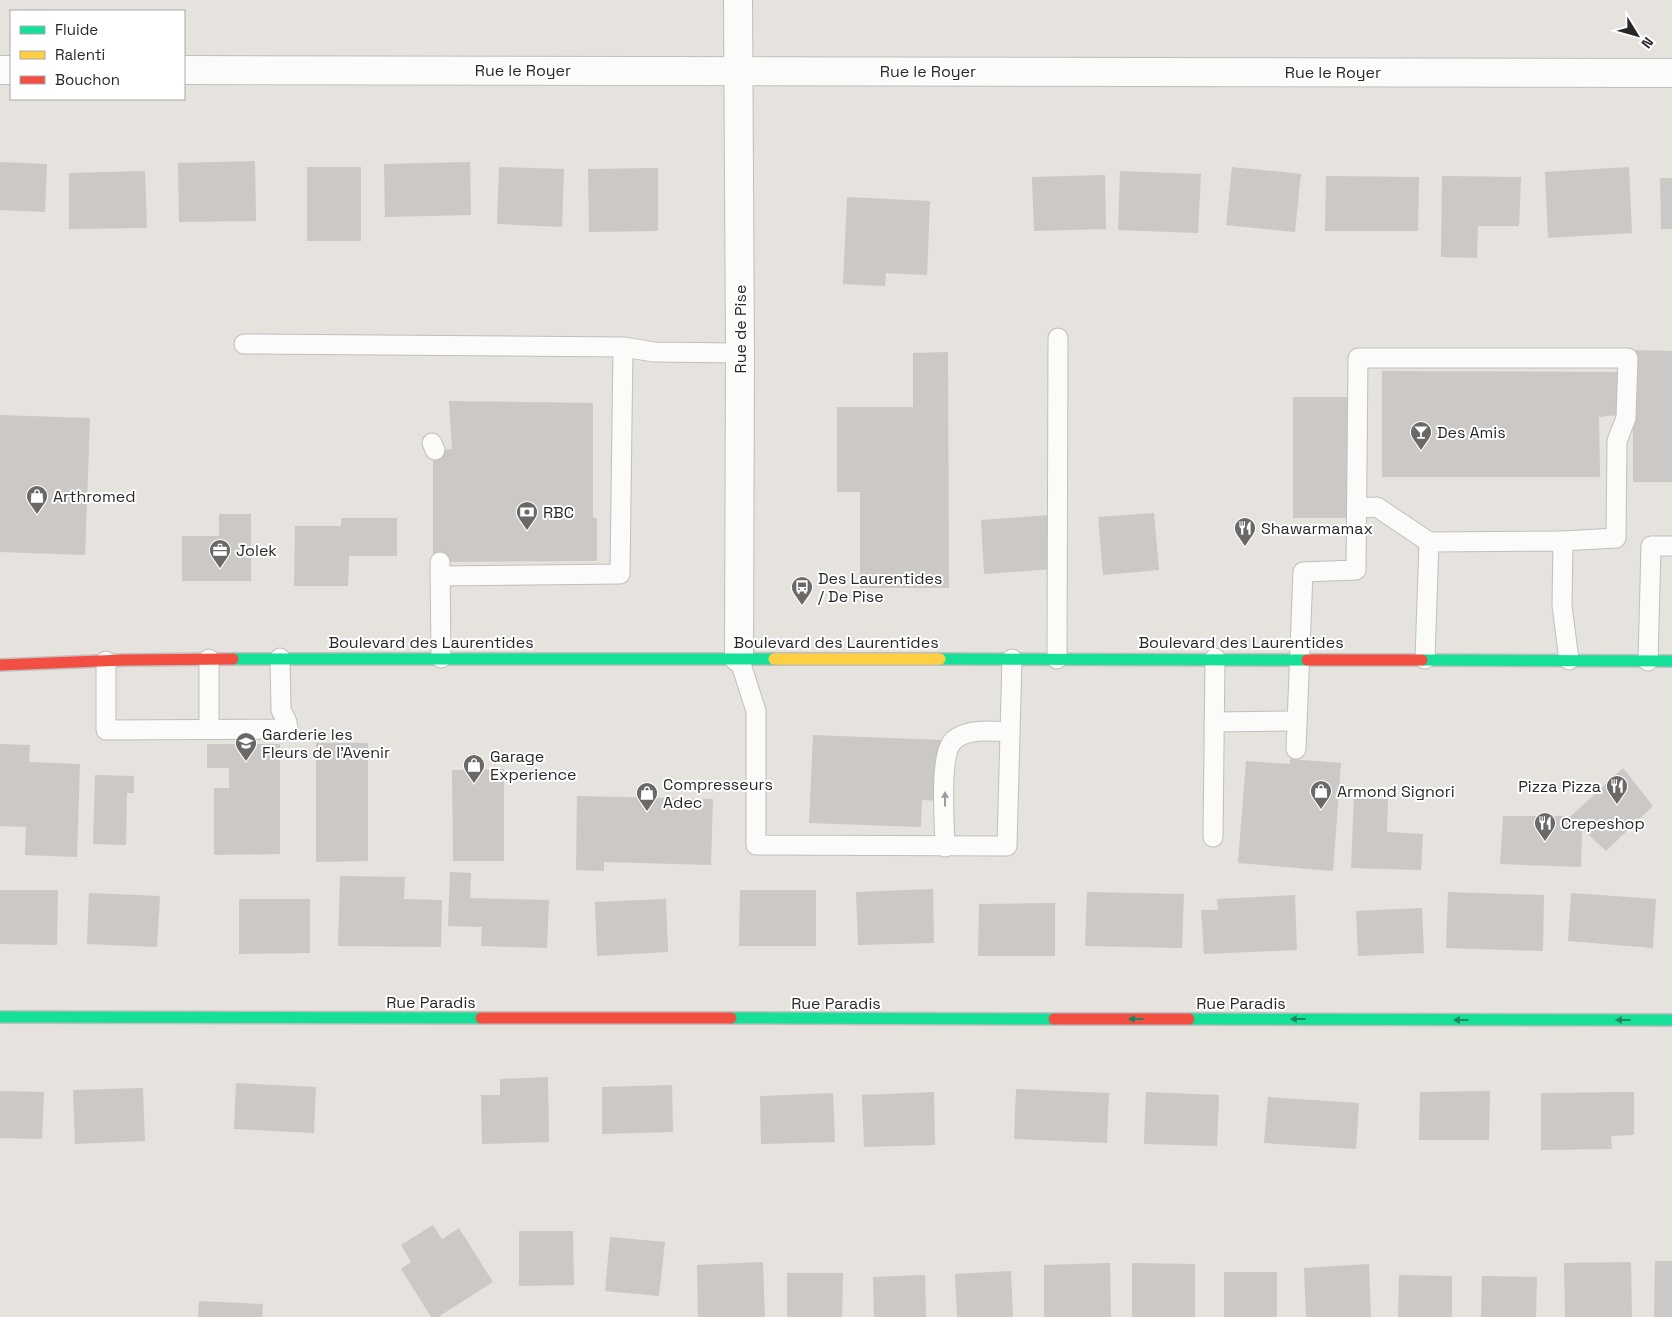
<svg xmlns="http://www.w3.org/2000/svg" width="1672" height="1317" viewBox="0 0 1672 1317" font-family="'Space Grotesk',sans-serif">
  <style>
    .building { fill: #cbc8c5 }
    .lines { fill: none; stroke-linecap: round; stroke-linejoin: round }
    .lane-casing { stroke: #c0bebf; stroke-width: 21 }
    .street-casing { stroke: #c0bebf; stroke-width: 30 }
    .fast-casing { stroke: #c0bebf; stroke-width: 14 }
    .slow-casing { stroke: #c0bebf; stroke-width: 14 }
    .jam-casing { stroke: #c0bebf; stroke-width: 14 }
    .lane { stroke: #fbfbfa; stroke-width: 19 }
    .street { stroke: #fbfbfa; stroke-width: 28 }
    .fast { stroke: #16e098; stroke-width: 11 }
    .slow { stroke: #ffcf43; stroke-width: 11 }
    .jam { stroke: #f24e42; stroke-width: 11 }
    .oneway { fill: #9c9c9c }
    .oneway2 { fill: #1f8460 }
    .labels { text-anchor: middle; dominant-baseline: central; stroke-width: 4; stroke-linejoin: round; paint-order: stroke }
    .street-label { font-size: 16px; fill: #282828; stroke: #fff }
    .poi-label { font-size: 16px; fill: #282828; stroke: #fff; text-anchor: start }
  </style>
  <rect width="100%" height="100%" fill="#e6e2de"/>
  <g class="building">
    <path d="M255 161 256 221 179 222 178 163Z"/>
    <path d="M0 162 47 164 45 212 0 210Z"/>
    <path d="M470 162 471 215 385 217 384 164Z"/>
    <rect x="307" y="167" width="54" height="74"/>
    <path d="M499 167 564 169 562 227 497 224Z"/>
    <path d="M1232 167 1301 174 1295 232 1226 225Z"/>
    <path d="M1629 167 1632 233 1548 238 1545 172Z"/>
    <path d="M658 168V231L589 232 588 169Z"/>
    <path d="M145 171 147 228 69 229V173Z"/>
    <path d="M1120 171 1201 174 1198 233 1118 230Z"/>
    <path d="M1105 175 1106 229 1034 231 1032 177Z"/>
    <path d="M1326 176 1419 177 1418 231H1325Z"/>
    <path d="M1442 176 1521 177 1519 226H1478L1477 258 1441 257Z"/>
    <path d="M1660 178H1672V229H1661Z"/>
    <path d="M847 197 930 201 927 275 886 273 885 286 843 284Z"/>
    <path d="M1633 350 1672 351V482H1633Z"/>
    <path d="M948 352 949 588H860V492H837V407H913V353Z"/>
    <path d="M1382 371 1620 372 1619 415 1599 417 1600 477H1382Z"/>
    <path d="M1293 397H1350L1349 518H1293Z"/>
    <path d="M449 401 593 403V517L597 519V561L433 562V450L452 449Z"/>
    <path d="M0 415 90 418 85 555 0 552Z"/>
    <path d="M1154 513 1159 570 1103 575 1098 517Z"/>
    <path d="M219 514H251V581H182V536H219Z"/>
    <path d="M1050 515 1053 569 984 574 981 520Z"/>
    <path d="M341 518H397V556H349L348 586H294L295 526H341Z"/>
    <path d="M813 735 941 740 939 801 922 800 921 827 809 823Z"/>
    <path d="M316 743H368V861L316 862Z"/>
    <path d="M0 744 30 745 29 762 80 764 77 857 25 855 26 827 0 826Z"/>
    <path d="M207 744H280V854L214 855V788H229V768H207Z"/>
    <path d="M1290 759 1341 763 1333 871 1238 863 1246 761 1290 764Z"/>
    <path d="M1623 768 1653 806 1606 851 1582 829 1581 867 1500 864 1503 816H1571Z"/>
    <path d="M504 769V861H453L452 770Z"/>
    <path d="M95 775 134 776V793H127L126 845 93 844Z"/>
    <path d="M577 796 713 799 711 865 604 862V871L576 870Z"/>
    <path d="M1354 797 1388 799 1387 832 1423 834 1421 870 1351 868Z"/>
    <path d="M450 872 471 873 470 898 549 900 547 948 481 946 482 927 448 926Z"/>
    <path d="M340 876 405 877 404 899 442 900 441 947 338 946Z"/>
    <path d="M933 889 934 943 858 945 856 892Z"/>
    <path d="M0 890H58L57 945 0 944Z"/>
    <path d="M740 890H816V946H739Z"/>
    <path d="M1087 892 1184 894 1182 948 1085 946Z"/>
    <path d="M1448 892 1544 895 1543 951 1446 948Z"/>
    <path d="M89 893 160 896 157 947 87 944Z"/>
    <path d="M1571 893 1656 899 1653 948 1568 941Z"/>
    <path d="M1295 895 1297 950 1204 954 1201 910H1218L1217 899Z"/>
    <path d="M239 899H310V953L239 954Z"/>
    <path d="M666 899 668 952 597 956 595 902Z"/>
    <path d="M1055 903V956H978L979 904Z"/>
    <path d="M1422 908 1424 953 1358 956 1356 911Z"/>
    <path d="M548 1077 549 1142 482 1144 481 1095H500V1079Z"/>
    <path d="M236 1083 316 1087 314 1133 234 1129Z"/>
    <path d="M672 1085 673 1132 602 1134V1087Z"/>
    <path d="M143 1088 145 1141 75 1144 73 1090Z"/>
    <path d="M1016 1089 1109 1093 1107 1143 1014 1139Z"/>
    <path d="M0 1091 44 1092 42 1139 0 1138Z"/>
    <path d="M1490 1091 1489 1140H1419L1420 1092Z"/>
    <path d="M934 1092 935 1145 864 1147 862 1095Z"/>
    <path d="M1146 1092 1219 1095 1217 1146 1144 1144Z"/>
    <path d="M1634 1092V1135L1611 1136 1612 1149 1541 1150V1093Z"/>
    <path d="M833 1093 835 1142 761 1144 760 1096Z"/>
    <path d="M1268 1097 1359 1103 1356 1149 1264 1143Z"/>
    <path d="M433 1225 442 1239 459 1228 493 1282 438 1317H431L401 1269 411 1262 401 1245Z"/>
    <path d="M519 1231H573L574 1285 519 1286Z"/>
    <path d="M610 1237 665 1242 659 1296 605 1291Z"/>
    <path d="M1655 1261H1672V1317H1654Z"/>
    <path d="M763 1262 765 1317H698L697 1265Z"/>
    <path d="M1631 1262 1632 1317H1565L1564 1263Z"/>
    <path d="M1110 1263 1111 1317H1044V1265Z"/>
    <path d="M1132 1263 1195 1264V1317H1132Z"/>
    <path d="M1369 1264 1371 1317H1306L1304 1268Z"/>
    <path d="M1011 1271 1013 1317H957L955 1274Z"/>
    <rect x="1224" y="1272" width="53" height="45"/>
    <path d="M787 1273H843L842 1317H787Z"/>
    <path d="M925 1275 926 1317H874L873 1277Z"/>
    <path d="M1399 1275 1452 1276V1317H1398Z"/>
    <path d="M1482 1276 1537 1277 1536 1317H1481Z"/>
    <path d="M199 1301 263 1304 262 1317H198Z"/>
  </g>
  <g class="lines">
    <g class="lane-casing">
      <g id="lane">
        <path d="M244 344 623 347 654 352 740 353"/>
        <path d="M432 443 435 450"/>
        <path d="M1357 508 1377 507 1429 542"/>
        <path d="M440 562 441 658"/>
        <path d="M440 576 620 574 623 347"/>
        <path d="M739 658 756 711V845L1007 846 1012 659"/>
        <path d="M209 659V729"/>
        <path d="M1057 659 1058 338"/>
        <path d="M1425 659 1429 542 1563 541 1562 606 1569 660"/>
        <path d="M106 661V730L288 729 287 722 281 710 280 658"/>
        <path d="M1648 661 1651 546H1672"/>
        <path d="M1214 722 1297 721"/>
        <path d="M1296 749 1303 572 1356 570 1358 358H1628L1626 418 1617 441 1616 538 1563 541"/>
        <path d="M1213 837 1215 658"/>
        <path d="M945 847C945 826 938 754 954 740 968 728 993 731 1010 732"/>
      </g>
    </g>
    <g class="street-casing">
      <g id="street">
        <path d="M738 0 740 353 739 658"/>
        <path d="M0 70H11"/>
        <path d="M184 70 1672 73"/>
      </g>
    </g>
    <g class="fast-casing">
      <g id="fast">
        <path d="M233 659H774"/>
        <path d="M940 659 1307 660"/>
        <path d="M1422 660 1672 661"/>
        <path d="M0 1017 481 1018"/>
        <path d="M731 1018 1054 1019"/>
        <path d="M1189 1019 1672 1020"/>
      </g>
    </g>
    <g class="slow-casing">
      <path id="slow" d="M774 659H940"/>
    </g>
    <g class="jam-casing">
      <g id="jam">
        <path d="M1307 660H1422"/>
        <path d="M0 665 124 660 233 659"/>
        <path d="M481 1018H731"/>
        <path d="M1054 1019H1189"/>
      </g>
    </g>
    <use href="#lane" class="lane"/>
    <use href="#street" class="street"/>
    <use href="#fast" class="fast"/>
    <use href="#slow" class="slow"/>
    <use href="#jam" class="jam"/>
  </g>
  <defs><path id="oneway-solid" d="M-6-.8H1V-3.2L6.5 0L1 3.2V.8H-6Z" transform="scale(1.25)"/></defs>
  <use class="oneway" href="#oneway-solid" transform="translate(945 799) rotate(-90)"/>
  <g class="oneway2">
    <use href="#oneway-solid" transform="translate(1136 1019) rotate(-180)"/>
    <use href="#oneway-solid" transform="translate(1298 1019) rotate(-180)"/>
    <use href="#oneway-solid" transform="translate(1461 1020) rotate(-180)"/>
    <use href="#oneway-solid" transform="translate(1623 1020) rotate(-180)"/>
  </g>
  <defs>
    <g id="bar-pin" transform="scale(1.125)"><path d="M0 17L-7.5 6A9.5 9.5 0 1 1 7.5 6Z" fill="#6a6968" stroke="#fff"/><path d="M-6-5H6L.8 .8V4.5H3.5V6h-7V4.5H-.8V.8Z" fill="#fff"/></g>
    <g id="shop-pin" transform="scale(1.125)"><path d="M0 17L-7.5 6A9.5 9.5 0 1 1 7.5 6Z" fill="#6a6968" stroke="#fff"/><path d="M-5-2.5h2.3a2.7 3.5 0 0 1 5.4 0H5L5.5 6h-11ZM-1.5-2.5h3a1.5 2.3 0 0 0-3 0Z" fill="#fff"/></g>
    <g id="bank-pin" transform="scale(1.125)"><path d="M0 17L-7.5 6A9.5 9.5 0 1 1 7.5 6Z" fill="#6a6968" stroke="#fff"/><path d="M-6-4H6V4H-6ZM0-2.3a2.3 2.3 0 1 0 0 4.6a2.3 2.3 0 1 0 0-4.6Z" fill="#fff"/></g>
    <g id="restaurant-pin" transform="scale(1.125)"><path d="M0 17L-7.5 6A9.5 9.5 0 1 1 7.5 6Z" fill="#6a6968" stroke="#fff"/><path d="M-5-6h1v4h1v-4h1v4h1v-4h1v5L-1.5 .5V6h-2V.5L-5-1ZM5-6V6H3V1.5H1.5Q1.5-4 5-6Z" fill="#fff"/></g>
    <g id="office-pin" transform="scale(1.125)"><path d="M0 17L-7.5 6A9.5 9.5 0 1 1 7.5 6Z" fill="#6a6968" stroke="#fff"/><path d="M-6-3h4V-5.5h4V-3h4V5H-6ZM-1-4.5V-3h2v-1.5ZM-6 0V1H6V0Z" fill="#fff"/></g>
    <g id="bus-pin" transform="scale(1.125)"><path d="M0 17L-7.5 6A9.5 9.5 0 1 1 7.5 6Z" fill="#6a6968" stroke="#fff"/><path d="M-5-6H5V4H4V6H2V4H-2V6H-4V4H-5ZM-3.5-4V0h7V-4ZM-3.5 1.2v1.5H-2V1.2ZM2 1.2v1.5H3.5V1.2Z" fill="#fff"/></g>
    <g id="school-pin" transform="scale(1.125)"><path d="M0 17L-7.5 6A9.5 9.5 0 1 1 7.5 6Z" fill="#6a6968" stroke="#fff"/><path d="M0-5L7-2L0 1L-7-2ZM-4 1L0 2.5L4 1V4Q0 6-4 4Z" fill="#fff"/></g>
  </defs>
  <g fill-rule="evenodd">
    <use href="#bar-pin" x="1421" y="432"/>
    <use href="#shop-pin" x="37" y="496"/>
    <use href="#bank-pin" x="527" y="512"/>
    <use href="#restaurant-pin" x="1245" y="528"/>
    <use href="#office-pin" x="220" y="550"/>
    <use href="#bus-pin" x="802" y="587"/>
    <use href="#school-pin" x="246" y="743"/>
    <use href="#shop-pin" x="474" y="765"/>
    <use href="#restaurant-pin" x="1617" y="786"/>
    <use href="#shop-pin" x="1321" y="791"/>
    <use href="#shop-pin" x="647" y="793"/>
    <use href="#restaurant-pin" x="1545" y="823"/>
  </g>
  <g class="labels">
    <g class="street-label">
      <text x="523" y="70">Rue le Royer</text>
      <text x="928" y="71">Rue le Royer</text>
      <text x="1333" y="72">Rue le Royer</text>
      <text transform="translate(740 329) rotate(-90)">Rue de Pise</text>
      <text x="431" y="642">Boulevard des Laurentides</text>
      <text x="836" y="642">Boulevard des Laurentides</text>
      <text x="1241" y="642">Boulevard des Laurentides</text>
      <text x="431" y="1002">Rue Paradis</text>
      <text x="836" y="1003">Rue Paradis</text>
      <text x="1241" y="1003">Rue Paradis</text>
    </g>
    <g class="poi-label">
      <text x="1437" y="432">Des Amis</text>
      <text x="53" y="496">Arthromed</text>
      <text x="543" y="512">RBC</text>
      <text x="1261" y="528">Shawarmamax</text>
      <text x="236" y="550">Jolek</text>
      <text x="818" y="578">Des Laurentides<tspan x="818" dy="18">/ De Pise</tspan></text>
      <text x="262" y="734">Garderie les<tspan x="262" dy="18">Fleurs de l'Avenir</tspan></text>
      <text x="490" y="756">Garage<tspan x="490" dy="18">Experience</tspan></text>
      <text x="663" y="784">Compresseurs<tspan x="663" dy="18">Adec</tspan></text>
      <text x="1601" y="786" text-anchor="end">Pizza Pizza</text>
      <text x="1337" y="791">Armond Signori</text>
      <text x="1561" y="823">Crepeshop</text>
    </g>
  </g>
  <rect x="10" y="10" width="175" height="90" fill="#ffffff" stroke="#a9a9a9"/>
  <rect x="20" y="26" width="25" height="8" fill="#16e098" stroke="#a9a9a9"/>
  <text x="55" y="35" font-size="15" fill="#282828">Fluide</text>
  <rect x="20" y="51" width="25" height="8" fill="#ffcf43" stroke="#a9a9a9"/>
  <text x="55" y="60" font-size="15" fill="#282828">Ralenti</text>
  <rect x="20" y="76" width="25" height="8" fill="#f24e42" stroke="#a9a9a9"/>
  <text x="55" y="85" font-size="15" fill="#282828">Bouchon</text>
  <g transform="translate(1637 35) rotate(127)" stroke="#ffffff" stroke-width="4" paint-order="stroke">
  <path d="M0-4L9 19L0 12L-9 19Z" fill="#282828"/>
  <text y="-8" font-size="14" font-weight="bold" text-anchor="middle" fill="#282828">N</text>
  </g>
</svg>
